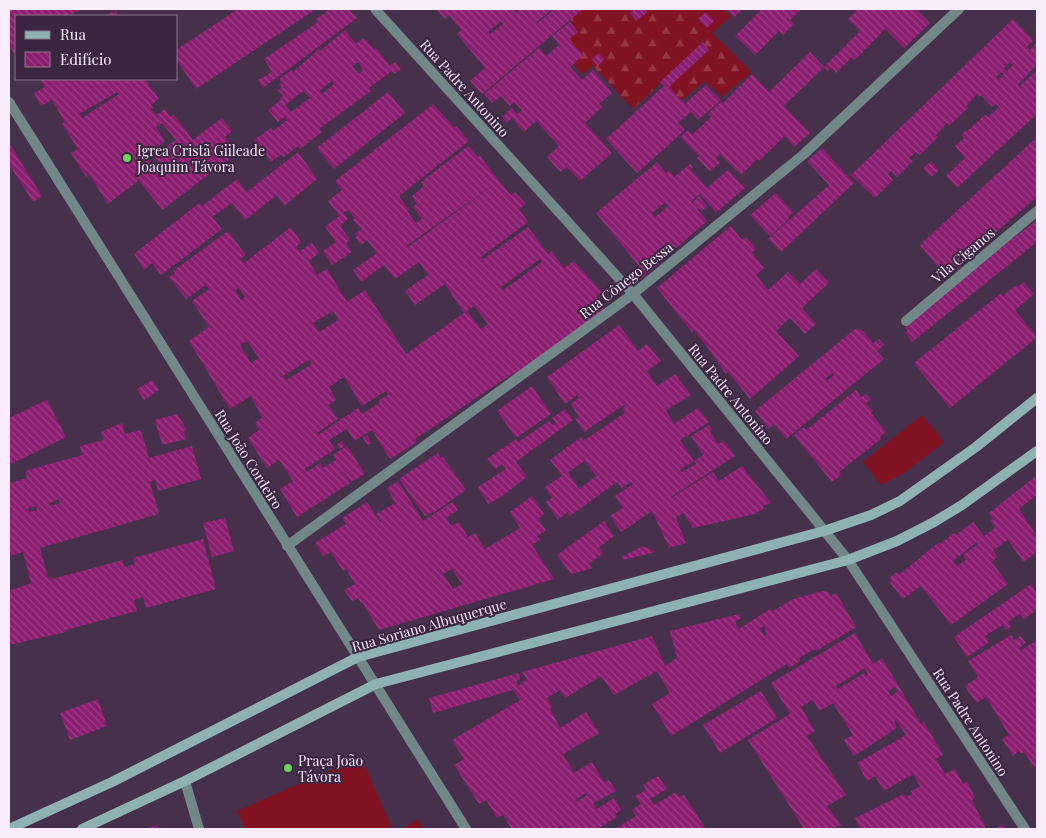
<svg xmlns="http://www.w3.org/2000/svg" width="1046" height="838" viewBox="0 0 1046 838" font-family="'Playfair Display',serif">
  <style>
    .grass { fill: url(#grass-tufts) }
    .forest { fill: url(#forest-firs) }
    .pitch { fill: #811323 }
    .building { fill: url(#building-back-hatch); fill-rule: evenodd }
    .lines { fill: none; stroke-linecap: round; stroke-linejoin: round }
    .service { stroke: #718788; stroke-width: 10 }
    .minor { stroke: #718788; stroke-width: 10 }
    .tertiary { stroke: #718788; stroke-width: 10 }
    .secondary { stroke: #8eb2b4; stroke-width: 10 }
    .poi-dot { fill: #72d25e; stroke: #3c2541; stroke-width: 2 }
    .labels { text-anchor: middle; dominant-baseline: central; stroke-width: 4; stroke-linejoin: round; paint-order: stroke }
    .street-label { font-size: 14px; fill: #faebfd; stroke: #3c2541 }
    .poi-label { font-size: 14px; fill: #faebfd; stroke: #3c2541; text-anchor: start }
  </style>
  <defs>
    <pattern id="grass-tufts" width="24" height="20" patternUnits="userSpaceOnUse" patternTransform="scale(1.25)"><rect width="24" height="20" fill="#811323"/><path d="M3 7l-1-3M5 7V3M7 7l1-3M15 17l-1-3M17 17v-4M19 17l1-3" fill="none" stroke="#943644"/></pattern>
    <pattern id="forest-firs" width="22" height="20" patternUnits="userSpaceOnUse" patternTransform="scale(1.25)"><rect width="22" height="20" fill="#811323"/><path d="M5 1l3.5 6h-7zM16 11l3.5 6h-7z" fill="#943644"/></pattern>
    <pattern id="building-back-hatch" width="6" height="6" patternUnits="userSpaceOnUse" patternTransform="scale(1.25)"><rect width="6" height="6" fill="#8b1e70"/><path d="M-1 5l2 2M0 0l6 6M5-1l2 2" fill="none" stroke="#9c3f85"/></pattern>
  </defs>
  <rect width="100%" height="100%" fill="#47304c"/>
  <path class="grass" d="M418 819 424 829H401Z"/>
  <path class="forest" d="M580 9H724L731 17 712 33 752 72 722 97 705 81 680 102 662 82 633 109 593 66 583 74 571 63 568 39 577 31 569 18Z"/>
  <g class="pitch">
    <path d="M922 415 944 442 904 473 881 485 863 462Z"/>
    <path d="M361 757 392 828 245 829 237 811Z"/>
  </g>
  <g class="building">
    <path d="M9 9H83L71 14 73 16H16V51L13 53 9 43Z"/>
    <path d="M238 9H316L196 89 176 59V50Z"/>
    <path d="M330 9H348L357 18 263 88 258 80 272 72 264 59 318 22 316 19Z"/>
    <path d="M436 9H516L514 11 515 13 520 9H552L536 23V24L555 9H583L482 94 470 81 485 68 457 34 461 30 449 15 445 19ZM501 21 503 24 490 34 488 32Z"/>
    <path d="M635 9H645L648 12 636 21 630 13Z"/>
    <path d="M726 9H743L734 17Z"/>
    <path d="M762 9H801L790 20 794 24 783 35 779 31 755 55 735 36Z"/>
    <path d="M858 9H916L930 23 904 48 885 29 855 60 852 57 836 73 832 68 828 71 824 67 860 31 848 19Z"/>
    <path d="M116 11 118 16H102Z"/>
    <path d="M706 12 714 21 707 28 698 19Z"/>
    <path d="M1013 19 1033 40 1027 47 1030 50 1037 42V65L1018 84 1020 86 1037 70V114L957 188 946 176 965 158 955 146 964 138 961 135 966 130 967 131 985 115 988 117 999 107 996 104 992 107 981 95 980 97 977 94 966 106 968 108 950 125 947 123 936 135 938 137 920 155 916 152 909 158 913 161 897 177 891 171 888 174 893 180 875 198 851 175ZM1010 62 1013 65 1007 71 1004 68ZM1001 72 1004 74 998 80 996 77Z"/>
    <path d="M570 22 578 32 569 39 583 55 570 67 582 80 593 70 612 93 599 104 602 107 585 123 612 153 580 181 567 167 560 172 547 157 559 146 536 121 524 132 512 118 507 123 502 117 512 108 517 114 522 110 514 102 510 106 501 96 492 103 484 94 539 48 546 56 559 45 552 36Z"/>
    <path d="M345 30 356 44 364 38 374 49 376 48 390 66 395 62 401 69 394 74 392 71 369 88 371 91 319 129 322 132 300 149 298 146 284 157 281 154 271 162 254 140 271 128 273 131 287 120 285 117 278 122 268 110 281 100 280 98 283 96 278 90 282 87 279 84 282 82 279 79 292 70 293 72 319 49 320 51ZM358 62 363 70 359 74 352 66ZM332 81 334 84 322 94 319 91ZM303 91 310 98 291 112 285 105Z"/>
    <path d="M703 42 709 50 669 87 685 104 706 85 721 100 698 120 691 112 678 123 685 130 637 173 606 139 664 86 660 82Z"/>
    <path d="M810 52 824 67 784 106 810 133 794 147 785 136 759 161 757 159 741 175 720 154 716 158 720 163 710 171 697 158 699 156 680 137 688 130 692 135 711 117 708 114 721 101 723 103 752 74 769 92Z"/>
    <path d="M599 53 604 60 598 66 592 59Z"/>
    <path d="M39 79H145L159 99 151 105 153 108 151 109 156 115 165 109 170 117 174 115 193 140 222 118 232 131 225 137 237 153 162 210 139 180 108 204 89 174 86 177 71 153 78 149 62 124 65 122 52 100 41 106 34 93 45 87ZM117 92 119 94 82 118 79 114ZM162 123 176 140 161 150 159 147 151 153 161 165 155 169 145 155 165 141 156 127Z"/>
    <path d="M388 92 405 113 334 169 317 148Z"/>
    <path d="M433 104 454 127 456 126 469 141 399 196 409 210 407 211 416 223 422 219 413 207 417 204 412 196 424 186 421 182 468 146 478 157 480 156 499 181 406 246 408 247 499 181 511 195 515 192 526 204 519 209 528 222 481 257 483 259 528 227 548 254 551 251 564 268 574 261 602 292 596 296 606 311 518 377 515 372 415 439 417 442 390 459 372 430 354 441 347 429 329 440 335 449 305 469 307 472 320 463 323 468 336 460 333 455 347 446 365 474 351 482 341 466 350 483 297 517 280 489 293 481 279 460 267 468 248 438 259 430 255 423 262 418 251 396 230 409 189 341 209 327 192 301 209 289 206 285 186 299 169 277 175 273 173 271 228 231 246 255 240 259 244 263 291 227 301 242 296 247 300 251 312 243 319 253 309 261 317 275 327 269 347 302 365 290 406 354 464 313 445 284 415 305 405 291 428 275 419 262 395 279 384 265 361 282 353 270 377 253 367 240 361 245 355 238 357 236 355 233 362 229 353 220 355 218 348 210 343 213 348 219 340 226 350 240 346 243 352 252 332 265 323 251 336 242 325 227 339 216 328 201 342 190 335 181ZM540 259 542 262 503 290 501 287ZM239 288 245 297 241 300 235 290ZM474 306 488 324 481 329 467 311ZM333 311 338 320 319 332 313 323ZM247 341 259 358 251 363 240 345ZM309 360 312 364 286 380 283 376ZM344 377 362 406 386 391 388 395 379 400 380 402 375 406 362 414 358 408 318 435 317 433 338 419 328 405 336 400 329 387Z"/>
    <path d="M1037 137V197L945 276 920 245Z"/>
    <path d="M9 143 42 196 33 202 9 164Z"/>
    <path d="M822 148 854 183 781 252 768 239 829 185 807 161Z"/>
    <path d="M298 152 317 179 284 206 277 195 245 220 232 203 212 217 222 229 161 275 152 263 144 270 134 254 198 204 200 203 202 206 237 179 247 192Z"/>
    <path d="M931 161 939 170 931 177 923 169Z"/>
    <path d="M657 162 666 173 669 171 674 177 690 164 693 167 690 169 707 188 728 170 745 188 716 213 700 194 691 201 692 203 699 196 704 202 707 207 701 211 698 208 697 209 707 221 641 279 634 270 639 266 596 213ZM665 203 668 206 655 217 652 213Z"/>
    <path d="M776 193 793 212 788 217 789 219 770 236 750 215Z"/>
    <path d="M1037 220V242L912 342 905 332 908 331 905 327 1004 245Z"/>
    <path d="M731 226 742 240 746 237 756 249 752 253 764 268 756 275 768 290 788 272 800 284 816 269 829 283 802 308 816 324 805 334 790 318 776 331 799 356 750 399 728 372 726 374 705 344 694 330 692 332 657 288Z"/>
    <path d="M1024 282 1034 294 1015 310 1037 337 950 408 914 363 1001 293 1003 296 1016 285 1018 287Z"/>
    <path d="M619 325 638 351 647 344 661 361 647 371 657 386 675 374 691 395 666 410 674 424 698 408 709 422 680 440 694 461 680 470 682 472 696 464 694 461 703 455 691 436 709 425 712 430 710 432 718 444 724 441 735 456 671 497V498L713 472 719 481 742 466 771 503 762 506 764 508 755 514 693 528 683 513 676 518 686 543 669 548 652 511 621 532 610 516 623 508 615 496 633 484 631 482 622 488 617 482 570 516 568 512 558 520 546 502 552 498 545 487 562 476 550 460 581 437 583 441 625 413 622 408 625 407 624 405 584 432 575 419 579 417 571 404 579 398 577 395 565 404 547 377ZM585 461 596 476 579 489 568 472Z"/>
    <path d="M855 329 863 331 873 343 879 339 884 345 877 351 884 359 786 439 774 424 769 429 755 411ZM832 373 834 375 827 381 825 379Z"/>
    <path d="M152 380 159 390 144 400 137 389Z"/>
    <path d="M532 386 551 414 516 438 497 411Z"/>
    <path d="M856 390 861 397 866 394 871 400 866 403 873 411 871 413 886 432 880 437 881 439 839 472 841 475 832 482 794 435 804 427 806 430Z"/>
    <path d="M47 400 66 437 9 465V418Z"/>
    <path d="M565 409 573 420 516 462 527 477 501 497 488 504 478 487 506 469 502 464 495 469 487 459 516 439 518 442 549 421 552 425 556 423 552 418Z"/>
    <path d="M177 414 187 430 184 431 186 439 162 445 155 420Z"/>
    <path d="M122 423 125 434 141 430 149 458 192 446 201 479 158 491 155 480 150 482 159 514 40 548 48 578 51 577 52 579 123 560 124 567 135 564 133 558 203 539 216 589 146 608 143 597 134 600 137 611 66 630V632L9 645V591L31 583 23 552 9 556V517L11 516 10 513 9 514V483L27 478 25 471 82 455 80 446 104 440 101 432ZM59 499 60 503 50 506 49 503ZM36 506 37 510 29 512 28 508Z"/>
    <path d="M367 435 372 443 367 445 363 438Z"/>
    <path d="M342 441 345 446 340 449 337 444Z"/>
    <path d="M438 453 441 458 443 457 466 490 433 513 432 512 425 516 399 479Z"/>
    <path d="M1037 475V495L1019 509 1037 536V552L1023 562 1008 540 993 550 997 557 992 562 1008 584 951 625 921 586 903 599 890 583 892 581 889 578 897 572 899 575 939 542 940 544 954 533 956 535 973 522 984 536 996 527 990 521 993 519 989 513ZM977 542 978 544 963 555 966 560 957 566 953 561Z"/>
    <path d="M398 481 423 521 453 502 458 510 446 518 451 526 459 522 468 537 475 533 485 549 520 528 510 512 532 496 544 514 538 519 546 530 537 536 540 540 532 545 554 579 379 630 362 602 361 603 358 598 352 601 344 590 355 584 346 569 343 571 331 552 323 556 315 543 346 524 342 518 367 502 380 522 381 521 376 514 395 503 387 488ZM452 569 462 584 453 589 443 574Z"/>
    <path d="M225 518 234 551 212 557 203 523Z"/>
    <path d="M604 521 614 536 599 547 603 553 589 564 593 568 571 574 557 555Z"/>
    <path d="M643 546 656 552 623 560 622 557Z"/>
    <path d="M1031 584 1037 594V610L1024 619 1020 614 1008 622 1011 627 1006 630 1003 625 985 636 989 642 967 657 954 637Z"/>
    <path d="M823 591 828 592 831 596 836 593 856 627 816 651 815 649 799 658 800 661 789 668 787 664 671 736 652 704 670 693 657 671 614 695 601 676 565 698 560 690 547 698 552 707 550 708 560 728 586 712 599 733 563 754 574 773 592 762 604 782 609 780 616 791 593 803 597 809 614 798 621 810 615 814 617 817 597 829H563L561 826 555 829H512L503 815 497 818 486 800 479 804 454 765 464 759 452 740 520 700 513 690 433 713 429 698 519 673 520 679 516 682 518 686 527 679 522 672 652 636 665 666 677 658 670 631 739 614 741 618 735 622 739 629 770 609 773 611 793 599ZM764 626 767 634 764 636 760 629ZM586 793 587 795 576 802 575 800Z"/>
    <path d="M855 633 873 664 882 658 921 724 924 722 943 755 936 759 945 774 955 769 963 784 967 781 975 798 972 800 986 829H860L855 818 904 794 906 797 912 794 911 791 920 786 913 774 884 791 875 776 867 781 857 763 906 735 896 720 894 721 897 728 854 756 844 740 853 735 833 703 819 711 813 700 801 707 815 731 807 736 846 795 827 806 841 825 832 829H798L803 827 748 740 790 714 771 683ZM865 668 868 674 865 676 864 673 838 689 836 686ZM895 687 898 691 891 696 888 691Z"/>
    <path d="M1011 635 1014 640 1021 636 1026 643 1019 648 1020 651 1037 640V765L1034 767 1024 752 1021 754 1019 751 1013 756 1002 739 1009 735 986 697 976 703 965 686 978 677 968 661Z"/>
    <path d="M761 691 777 718 720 753 703 725Z"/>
    <path d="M98 699 107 726 70 740 60 713Z"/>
    <path d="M658 776 667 789 650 799 654 805 676 792 680 797 684 795 706 829H615L636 816 632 810 641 804 635 796 646 790 643 785Z"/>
    <path d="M157 825 158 829H145Z"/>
    <path d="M1003 825 1006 829H994Z"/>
  </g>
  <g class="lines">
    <path class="service" d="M906 321 1037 211"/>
    <g class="minor">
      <path d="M375 9 633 294 848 560 1025 829"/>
      <path d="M9 102 358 657"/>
      <path d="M287 546 633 294 804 154 959 9"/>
    </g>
    <g class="tertiary">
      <path d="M358 657 466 829"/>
      <path d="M185 781 199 829"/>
    </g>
    <g class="secondary">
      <path d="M9 829 112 782 358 657 824 531 871 515 900 501 976 447 1037 398"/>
      <path d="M82 829 185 781 376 684 848 560 897 541 934 522 962 505 1037 451"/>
    </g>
  </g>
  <g class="poi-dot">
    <circle cx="127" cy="158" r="5"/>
    <circle cx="288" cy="768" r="5"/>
  </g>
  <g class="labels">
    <g class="street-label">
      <text transform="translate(465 88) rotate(48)">Rua Padre Antonino</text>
      <text transform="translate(963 255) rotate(-40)">Vila Ciganos</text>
      <text transform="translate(626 280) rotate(-38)">Rua Cônego Bessa</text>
      <text transform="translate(731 394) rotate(51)">Rua Padre Antonino</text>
      <text transform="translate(249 459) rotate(58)">Rua João Cordeiro</text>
      <text transform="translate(429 625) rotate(-16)">Rua Soriano Albuquerque</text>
      <text transform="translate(971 722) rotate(57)">Rua Padre Antonino</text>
    </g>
    <g class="poi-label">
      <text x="137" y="150">Igrea Cristã Giileade<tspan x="137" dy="16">Joaquim Távora</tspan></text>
      <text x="298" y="760">Praça João<tspan x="298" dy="16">Távora</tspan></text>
    </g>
  </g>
  <rect width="1046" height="838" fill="none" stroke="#faebfd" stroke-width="20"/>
  <rect x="15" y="15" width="162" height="65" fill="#3c2541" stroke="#88748c"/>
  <rect x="25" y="31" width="25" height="8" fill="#8eb2b4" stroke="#88748c"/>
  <text x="60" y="40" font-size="15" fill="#faebfd">Rua</text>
  <rect x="25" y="52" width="25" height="15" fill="url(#building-back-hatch)" stroke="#88748c"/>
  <text x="60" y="65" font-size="15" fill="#faebfd">Edifício</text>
</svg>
